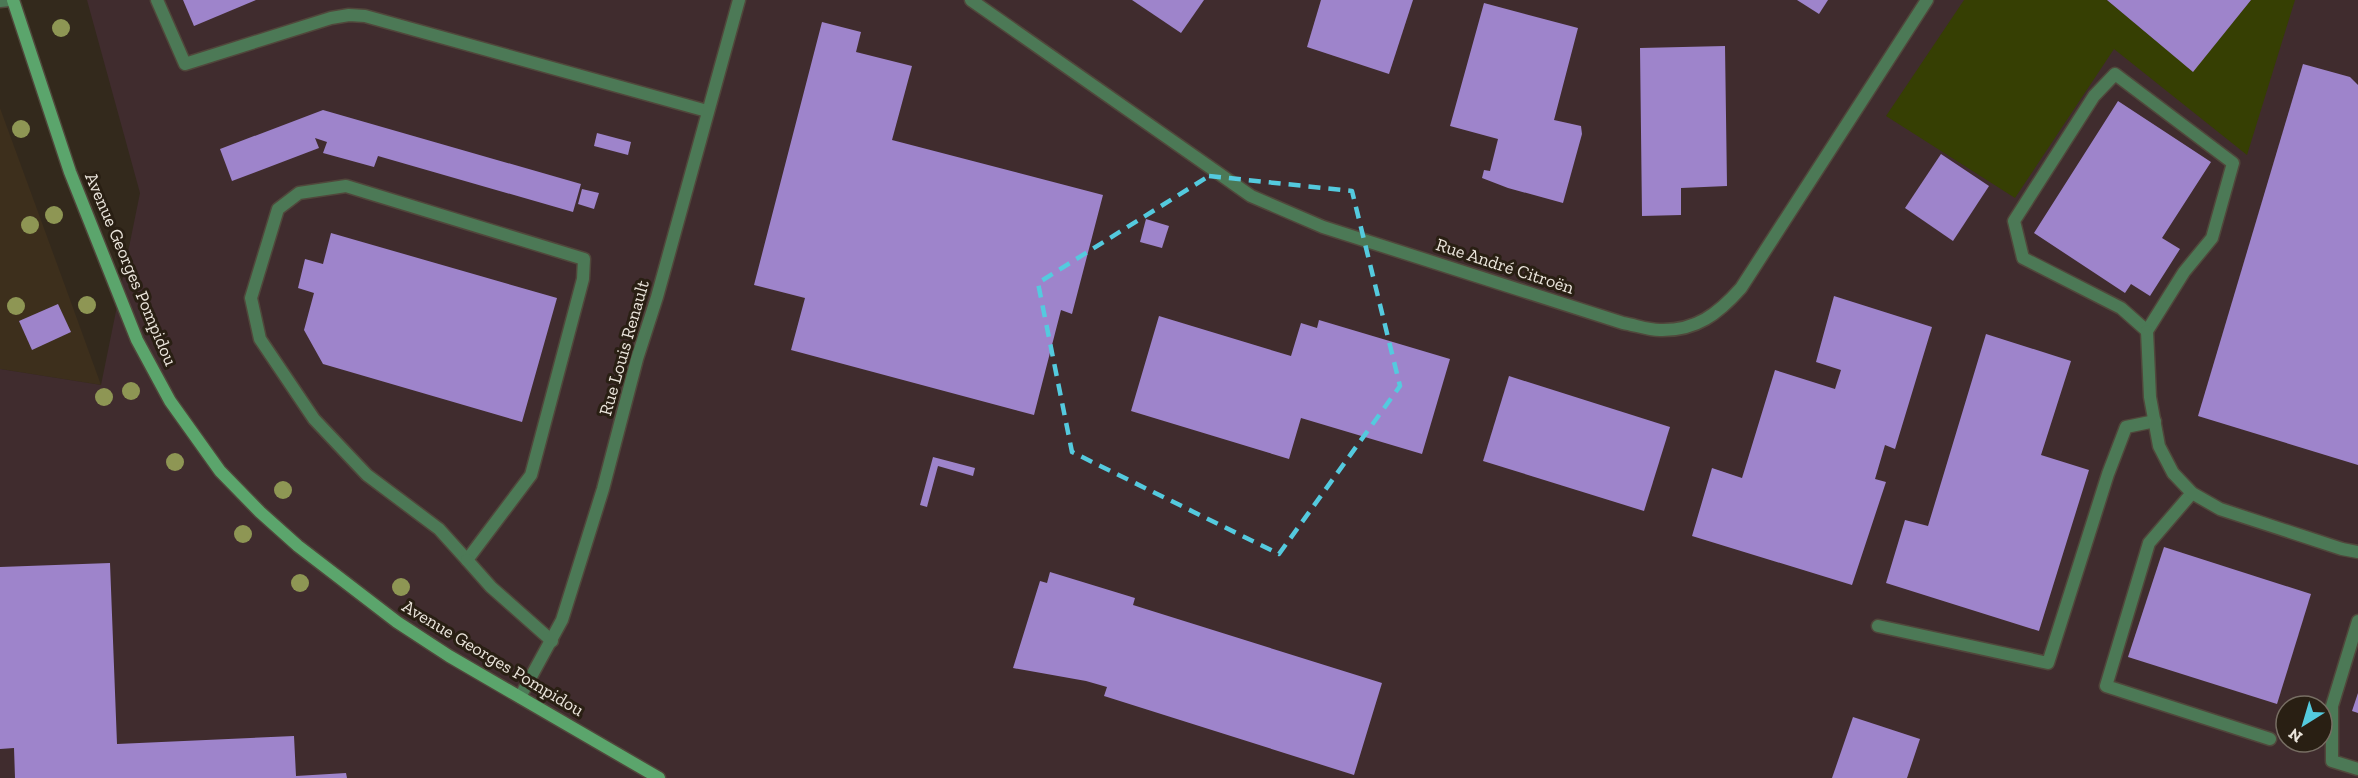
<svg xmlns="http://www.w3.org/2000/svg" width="2358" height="778" viewBox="0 0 2358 778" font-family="'Zilla Slab',serif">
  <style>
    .built { fill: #3d2f1c }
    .industrial { fill: #402c2e; fill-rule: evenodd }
    .green { fill: #363f03 }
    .building { fill: #9e84cb }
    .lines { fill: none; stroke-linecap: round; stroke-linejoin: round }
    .lane-casing { stroke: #50473b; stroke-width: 15 }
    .street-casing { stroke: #50473b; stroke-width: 15 }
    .secondary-casing { stroke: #50473b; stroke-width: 15 }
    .lane { stroke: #4c7956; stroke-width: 12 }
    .street { stroke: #4c7956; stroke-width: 12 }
    .secondary { stroke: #5ba56c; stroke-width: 12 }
    .tree { fill: #8e9654 }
    .marked { fill: none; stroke: #54cade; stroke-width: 4.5; stroke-dasharray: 12 8; stroke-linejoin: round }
    .labels { text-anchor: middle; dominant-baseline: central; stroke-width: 6; stroke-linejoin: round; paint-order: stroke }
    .street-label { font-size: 18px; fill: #ebe5dc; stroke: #291f13 }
  </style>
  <rect width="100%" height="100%" fill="#33291c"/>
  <path class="built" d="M0 108 64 283 101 385 0 369Z"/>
  <path class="industrial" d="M87 0H2358V778H0V369L101 385 140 193ZM2286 706H2322V742H2286Z"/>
  <path class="green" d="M1964 0H2107L2193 71 2251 0H2295L2247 155 2114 49 2015 198 1886 116Z"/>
  <g class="building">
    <path d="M183 0H256L194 26Z"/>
    <path d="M1132 0H1204L1181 33Z"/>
    <path d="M1321 0H1413L1389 74 1307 47Z"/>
    <path d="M1797 0H1828L1819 14Z"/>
    <path d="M2107 0H2251L2193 72Z"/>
    <path d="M1484 3 1578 28 1554 120 1581 126 1582 134 1563 203 1508 188 1482 178 1484 170 1490 171 1498 139 1450 126Z"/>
    <path d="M822 22 861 32 856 52 912 66 892 140 1103 195 1072 314 1061 310 1034 415 791 350 805 298 754 285Z"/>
    <path d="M1725 46 1727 186 1681 188V215L1642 216 1640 48Z"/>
    <path d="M2303 64 2350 77 2358 85V465L2198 416Z"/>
    <path d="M2118 101 2211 162 2162 238 2180 249 2150 296 2131 284 2125 293 2034 233Z"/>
    <path d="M323 110 581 184 573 212 378 156 374 167 323 153 327 142 315 138 319 148 232 181 220 149Z"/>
    <path d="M597 133 631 142 628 155 594 146Z"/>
    <path d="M1941 154 1989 186 1953 241 1905 208Z"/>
    <path d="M582 189 599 193 594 209 578 204Z"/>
    <path d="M1146 219 1169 226 1162 248 1140 242Z"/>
    <path d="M331 233 557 298 522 422 323 364 304 330 314 293 298 288 305 259 323 264Z"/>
    <path d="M1834 296 1932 327 1895 449 1885 445 1875 479 1886 482 1852 585 1692 536 1712 468 1742 478 1775 370 1835 389 1841 370 1816 362Z"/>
    <path d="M58 304 71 332 32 350 19 321Z"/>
    <path d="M1159 316 1291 356 1301 323 1317 328 1319 320 1450 359 1422 454 1301 418 1289 459 1131 411Z"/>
    <path d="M1986 334 2071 361 2041 455 2089 470 2039 631 1886 583 1905 520 1928 526Z"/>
    <path d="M1509 376 1670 427 1644 511 1483 461Z"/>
    <path d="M933 457 975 468 973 476 938 466 927 507 920 505Z"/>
    <path d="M2164 547 2311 594 2277 704 2128 657Z"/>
    <path d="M110 563 117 744 294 736 296 776 346 773 347 778H15L14 748 0 749V567Z"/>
    <path d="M1050 572 1135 598 1133 605 1382 683 1354 775 1104 696 1107 687 1086 681 1013 668 1040 581 1047 583Z"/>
    <path d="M2358 693V713L2352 711Z"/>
    <path d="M1853 717 1920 739 1907 778H1832Z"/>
  </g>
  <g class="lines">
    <g class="lane-casing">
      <g id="lane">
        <path d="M157 0 185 64 331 18 349 15 365 16 707 111"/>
        <path d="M2115 74 2233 163 2212 238 2184 272 2147 331 2121 308 2023 258 2014 221 2094 96Z"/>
        <path d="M346 186 584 259 583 279 531 475 467 560 439 529 367 475 314 419 260 339 251 298 278 209 299 193Z"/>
        <path d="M2192 493 2149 543 2106 686 2270 739"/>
        <path d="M467 560 491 587 552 641"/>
        <path d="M2358 621 2332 706V761L2358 769"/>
        <path d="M1878 626 2048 663 2108 474 2126 427 2155 421"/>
      </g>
    </g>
    <g class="street-casing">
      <g id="street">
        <path d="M971 0 1251 196 1323 227 1623 323C1635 325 1648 330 1660 330 1696 331 1718 314 1741 288L1927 0"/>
        <path d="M0 1 10 0"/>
        <path d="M2147 331 2150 397 2159 446 2173 473 2192 493 2220 509 2342 549 2358 552"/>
        <path d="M520 697 562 620 603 489 637 359 657 297 739 0"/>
      </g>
    </g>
    <g class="secondary-casing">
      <path id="secondary" d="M13 0 70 172 137 340 170 401 220 471 260 512 298 546 397 622 449 656 659 778"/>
    </g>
    <use href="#lane" class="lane"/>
    <use href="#street" class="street"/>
    <use href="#secondary" class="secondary"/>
  </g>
  <g class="tree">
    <circle cx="61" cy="28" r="9"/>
    <circle cx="21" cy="129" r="9"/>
    <circle cx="54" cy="215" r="9"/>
    <circle cx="30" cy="225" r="9"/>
    <circle cx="87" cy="305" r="9"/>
    <circle cx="16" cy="306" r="9"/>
    <circle cx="131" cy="391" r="9"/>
    <circle cx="104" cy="397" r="9"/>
    <circle cx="175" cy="462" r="9"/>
    <circle cx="283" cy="490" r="9"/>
    <circle cx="243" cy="534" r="9"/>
    <circle cx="300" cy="583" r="9"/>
    <circle cx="401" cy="587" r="9"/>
  </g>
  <path class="marked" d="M1209 176 1352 191 1400 386 1279 554 1072 452 1038 283Z"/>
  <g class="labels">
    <g class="street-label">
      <text transform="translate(1505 266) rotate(18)">Rue André Citroën</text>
      <text transform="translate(131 269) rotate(67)">Avenue Georges Pompidou</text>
      <text transform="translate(624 348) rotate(-74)">Rue Louis Renault</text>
      <text transform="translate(493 658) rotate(31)">Avenue Georges Pompidou</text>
    </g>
  </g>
  <g transform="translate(2304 724) rotate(217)"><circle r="28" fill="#291f13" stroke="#776e63" stroke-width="1.5"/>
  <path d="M0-4.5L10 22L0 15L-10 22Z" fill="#54cade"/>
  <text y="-9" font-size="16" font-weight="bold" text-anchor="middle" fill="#ebe5dc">N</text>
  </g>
</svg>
